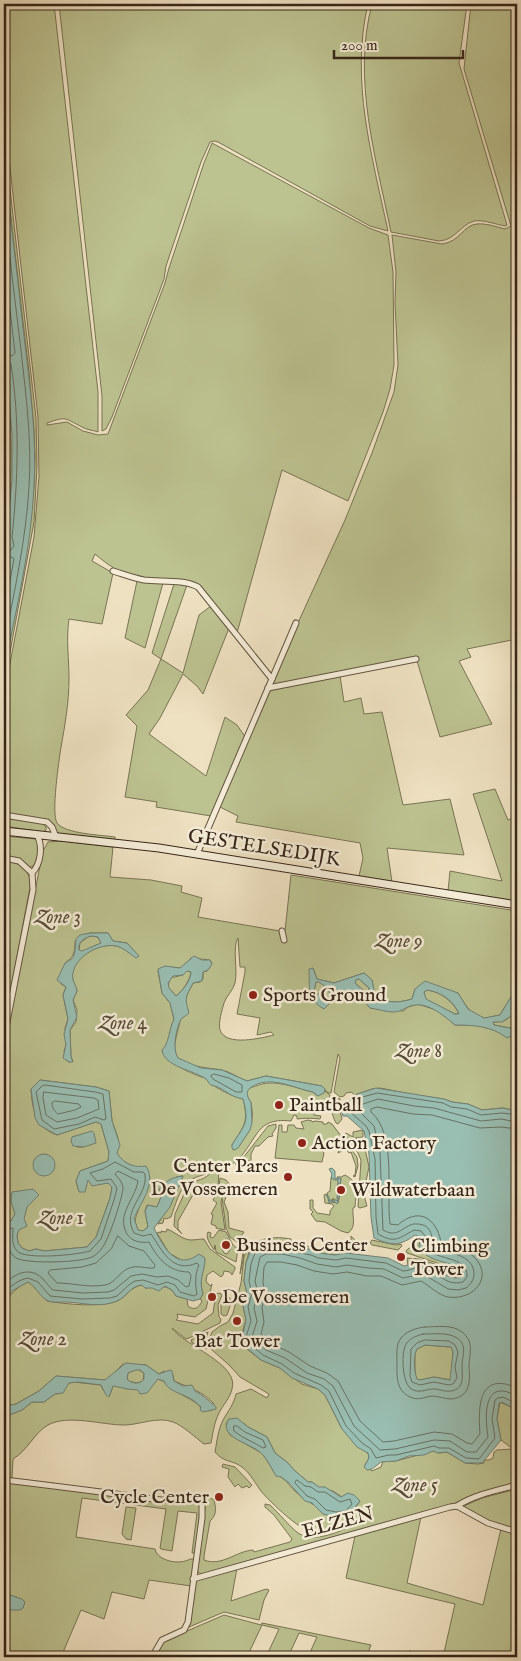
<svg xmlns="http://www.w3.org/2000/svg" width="521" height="1661" viewBox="0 0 521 1661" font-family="'IM FELL English',serif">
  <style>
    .green { fill: #bcc290; stroke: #797454; fill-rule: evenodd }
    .water { fill: #99beb2; stroke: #718174; fill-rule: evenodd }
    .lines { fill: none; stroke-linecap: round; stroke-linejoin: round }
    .shore { stroke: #687265; stroke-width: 1 }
    .street-casing { stroke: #645542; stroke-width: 7 }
    .secondary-casing { stroke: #362618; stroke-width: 9 }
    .street { stroke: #f4ecd7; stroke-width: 5 }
    .secondary { stroke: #f4ecd7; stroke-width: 7 }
    .poi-dot { fill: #8f2418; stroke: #f4ecd7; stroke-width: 2 }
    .labels { text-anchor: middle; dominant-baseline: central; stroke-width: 5; stroke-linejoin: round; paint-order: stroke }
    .street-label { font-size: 20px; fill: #362618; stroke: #f4ecd7 }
    .park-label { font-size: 20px; font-style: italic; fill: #584d36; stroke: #f4ecd7 }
    .poi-label { font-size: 20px; fill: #362618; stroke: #f4ecd7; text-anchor: start }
  </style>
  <rect width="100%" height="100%" fill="#eee1c1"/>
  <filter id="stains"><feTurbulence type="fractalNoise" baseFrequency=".004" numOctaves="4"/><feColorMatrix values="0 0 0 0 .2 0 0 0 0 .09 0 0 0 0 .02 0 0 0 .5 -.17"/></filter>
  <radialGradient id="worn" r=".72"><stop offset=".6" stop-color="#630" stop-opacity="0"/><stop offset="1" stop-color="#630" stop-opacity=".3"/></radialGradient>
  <g class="green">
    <path d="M4 4H54L98 392V432C93 430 87 430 82 427 64 418 67 416 47 423V425L67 422 83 431 98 435 108 434 165 283 169 268 204 163 212 143 369 228 388 235 393 272 394 365 390 389 383 412 348 501 282 470 237 633 200 585 194 583C168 579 138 581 114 568 107 564 101 559 95 554L92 561 113 573 102 624 69 619C66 639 69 659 69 679 69 702 65 725 61 747 59 761 51 813 57 823 65 834 102 835 115 837V840L59 834C54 830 53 823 47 820L4 813V695L34 537 39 476 38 417 4 115Z"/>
    <path d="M59 4H368C350 80 372 156 388 231L370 226 218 142 214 141 210 142 201 162 166 266 164 279 112 417 106 429 102 431V396Z"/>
    <path d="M372 4H467L459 63 507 225 506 226C497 225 483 219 474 221 460 225 456 240 439 241L391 232C376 158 352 79 372 4Z"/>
    <path d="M471 4H517V639L467 649 471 657 459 661 492 724 440 737 417 661 271 687 286 649 345 520 372 453 394 392 398 365 395 303 396 272 392 235 442 244C460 242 463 225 477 224 486 223 497 227 505 229L511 226 464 69Z"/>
    <path d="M4 136 36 418 37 466 34 522 4 685V670L22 578 34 486 35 457 34 431 29 373 4 159Z"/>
    <path d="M4 344C12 413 14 472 7 542H9V546H6L4 560Z"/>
    <path d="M137 581 163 583 145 648 125 638Z"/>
    <path d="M174 584 187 585 161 659 183 673 199 615 211 606 229 628 203 694 197 686 183 674 160 718 149 734 206 776 225 717 237 725 246 738 211 816 156 807 157 802 125 797 137 726 126 715 148 690 161 659 152 653Z"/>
    <path d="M340 676 344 702 361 698 364 714 382 712 403 805 450 799 464 855 387 848 392 882 359 876 363 858 360 843 236 822 238 816 218 806 268 691Z"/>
    <path d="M495 789 508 820 517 816V902L448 891 450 871 502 881 473 794Z"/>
    <path d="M4 817 42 823 46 827V830L43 832 4 826Z"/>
    <path d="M4 836 36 839C41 847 37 857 36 865L30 867 22 860 4 856Z"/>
    <path d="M62 841 113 847 110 877 151 880 182 886 181 892 202 898 198 917 280 931H285L291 875 517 911V991L514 992 500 1015C495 1016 488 1018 484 1018 471 1016 464 1003 458 993L415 989 412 999C398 1003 387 1004 374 995L372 980 364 973 334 983 317 979 313 968 310 997 324 1009C332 1001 347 985 359 995 363 998 367 1004 370 1008L403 1011 408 1007 418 1004 439 1011 455 1025H476L514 1035 517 1032V1111L503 1108 482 1110 468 1104 452 1102 444 1099 415 1095 380 1088 372 1089 355 1095 351 1092 346 1093 344 1096 340 1097 334 1092 340 1058 338 1054 331 1093H328L322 1086 266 1076 247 1081C238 1078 231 1072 222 1070 212 1068 180 1067 176 1055 172 1043 179 1031 180 1020L185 1016 188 1010C182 999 189 992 193 983L200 982 203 979V972L207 971 212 963 210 960 191 958 181 968 169 967 158 971 162 993 170 1003 174 1019C169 1029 171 1043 162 1050 164 1062 194 1075 205 1078 211 1086 233 1097 243 1099 249 1123 244 1125 232 1145L233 1150C239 1148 240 1144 244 1139 252 1127 254 1117 251 1103 250 1099 246 1097 247 1092 248 1088 252 1087 256 1086 274 1078 295 1088 313 1092L316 1095 325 1091 330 1095 328 1110 326 1109V1103L316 1101 314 1115 321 1116 320 1119C312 1118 305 1118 297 1119V1116L294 1115 291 1121C282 1120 272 1120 264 1126 251 1135 240 1174 218 1164L216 1166 219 1169 218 1187 224 1189 221 1202 225 1230 216 1228V1226L211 1224 213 1215 211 1214 217 1203 213 1200 215 1196 198 1186 178 1221V1229L182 1234 174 1226 175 1214 189 1183C200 1180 209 1178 214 1168 207 1176 197 1175 189 1181 180 1187 175 1206 171 1217L166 1219 164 1218 163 1223 158 1224 173 1199 183 1176 176 1177 161 1197 157 1207 147 1205 145 1211 148 1227 143 1231 138 1230C132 1218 137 1218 139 1207 141 1197 137 1179 136 1168L121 1160 117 1153 118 1138 112 1121 109 1091 96 1087 40 1080 31 1089C32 1109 36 1128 57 1135L96 1122 101 1124 109 1152 108 1161 80 1171 76 1181 79 1192 86 1185 88 1180 91 1183H108L112 1187 110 1198 96 1237 87 1247 44 1251 36 1249 29 1251 22 1248 18 1243 17 1235 27 1207 39 1195 11 1201 15 1214 11 1221 4 1226V1047L43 851 48 842ZM91 933H108L113 941 127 943 138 956C131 953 124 948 117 946 99 942 72 957 72 976 72 982 76 986 77 991L73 1000 77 1010 76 1022 70 1030 71 1057 73 1061 69 1062 66 1060 64 1051 66 1045 65 1028 68 1019 63 995 66 987 61 984 65 963C74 957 75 952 75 941L85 934ZM238 938 240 967H245V972L237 1014 260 1018 257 1035 271 1032 274 1035C261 1038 226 1047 220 1030 218 1023 222 1010 224 1003 226 996 233 991 235 983 238 971 232 946 238 938ZM92 1132 84 1147H77L72 1137Z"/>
    <path d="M4 860C19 863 27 867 31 882L4 1025Z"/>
    <path d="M92 936 98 937 101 943 82 952 79 950 80 943 88 937Z"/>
    <path d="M187 971 191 972C190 980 182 992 176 996L168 987 170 978 183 975Z"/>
    <path d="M359 979 369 988V993L365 992 355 983 356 980Z"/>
    <path d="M319 981C326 987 332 989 329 1000L327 1001 314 991 316 982Z"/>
    <path d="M427 990C441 992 453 1001 459 1014H455L425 999 424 992Z"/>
    <path d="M511 1016 515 1019V1029L494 1025 493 1022 504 1021Z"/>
    <path d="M333 1096 340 1099V1109L344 1103 342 1111 340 1110 342 1119 338 1124 336 1123C331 1114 331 1106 333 1096Z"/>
    <path d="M308 1120 312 1121V1122L315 1121 323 1122V1124H327L328 1122 332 1124 357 1157 358 1166 355 1177 353 1176 355 1175 356 1166 351 1152 349 1153 346 1149 338 1153 339 1149 335 1144 328 1142 327 1144 322 1146V1151L324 1153 322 1162 275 1158 279 1125H282V1132H287L288 1125H294L296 1128 304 1129 301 1122Z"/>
    <path d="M276 1124V1128L272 1134 273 1136 268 1137 259 1146H255L251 1154V1162L246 1159 236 1165 235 1164 243 1158 268 1126Z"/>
    <path d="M363 1130V1137L355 1138 364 1144 369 1167 365 1186V1199L367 1206 360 1208 358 1207 361 1160 358 1153 345 1134 346 1133 353 1137V1132Z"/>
    <path d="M345 1175C360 1183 356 1191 355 1207L353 1208C352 1217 357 1227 348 1233L341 1231 325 1222 316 1221 311 1214 313 1212 310 1209V1200H313V1208L317 1213 330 1215V1211L334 1206 332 1204 325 1203 324 1195 326 1194 329 1200 327 1193 330 1191 331 1178H333L335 1180 339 1179 337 1187 339 1190 341 1189 337 1197 338 1201 337 1202 336 1200H334L333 1198V1200H330L331 1202 338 1203 342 1186 340 1185 341 1179 337 1177H341Z"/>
    <path d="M220 1178 226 1180 231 1186 224 1202 228 1212 229 1228 244 1232 237 1242 230 1237 226 1228 222 1198 226 1188 219 1186Z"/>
    <path d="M167 1229C175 1232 183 1240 191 1240 195 1240 199 1239 204 1239L210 1249 235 1267V1269L232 1275 230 1272 224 1271 223 1275 221 1277 213 1271 207 1275 206 1281 210 1286 212 1284 206 1309 195 1317 177 1314 178 1318 176 1320 198 1324 213 1313 216 1294 220 1293 222 1295 218 1305 219 1317 221 1319 220 1323 189 1338 186 1339 172 1328C183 1345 240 1364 232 1389 230 1398 223 1405 219 1413 214 1423 213 1433 211 1443L204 1444C196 1438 182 1425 173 1422 158 1416 139 1425 124 1425 102 1425 68 1414 48 1425 34 1433 28 1450 13 1459L12 1478 4 1477V1417L22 1410 32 1402H44L55 1394 60 1393 69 1383 73 1382 101 1385 103 1390 110 1395 113 1386C133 1388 138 1394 157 1379 166 1381 167 1386 174 1390 185 1398 197 1400 204 1412L206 1410 208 1411 212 1410 214 1404C204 1392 188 1387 174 1381L173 1375 164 1371 159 1374 146 1365 129 1364H123L110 1377 105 1380 56 1376 39 1391 16 1404 12 1405H4V1302C11 1294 18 1286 28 1282L35 1286 47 1301C65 1304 101 1308 117 1301 127 1297 130 1286 143 1285L145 1288C158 1287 169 1283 176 1296L187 1299 188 1306C194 1311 199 1308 202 1301L200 1299 203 1294C200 1285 200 1275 204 1268L192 1260 183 1261 169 1253 157 1233 159 1232 161 1233V1231L166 1232Z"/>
    <path d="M219 1230 226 1232 233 1245 238 1249 236 1262 216 1252 215 1245 214 1250C211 1245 205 1238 208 1232L211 1233 210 1237 213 1238ZM226 1239H228L231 1248 227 1254 224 1253 221 1247 223 1244 222 1242Z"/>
    <path d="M351 1236 355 1240 350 1254 337 1255 319 1253 313 1250 291 1246 286 1243 264 1242 253 1248 249 1252 246 1263 244 1281 247 1293 243 1306 246 1320 240 1340 243 1346 261 1360 280 1368 302 1384 318 1389 325 1395 342 1429 362 1449 368 1453 369 1458 365 1465 372 1471 381 1467 383 1461H396L433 1451 440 1453 447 1452 465 1463 478 1464 484 1463V1460H489L493 1458 494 1452 497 1450 513 1449 501 1440 497 1419 500 1402 511 1407H517V1483L467 1498 455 1504 202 1574 197 1572 205 1509 204 1501 201 1500 202 1496 205 1495 214 1500C216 1508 217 1515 210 1521L204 1556V1560C222 1567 236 1551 253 1550L254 1552 290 1542 292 1539 274 1515 265 1507V1504L270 1505C279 1513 289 1526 298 1533 313 1543 337 1533 351 1526L349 1523C340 1528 327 1533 316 1533 303 1534 269 1501 261 1491 255 1483 250 1473 242 1467 233 1460 224 1463 215 1452 217 1441 218 1430 223 1420 228 1411 234 1404 236 1394L251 1389 267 1398 269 1394 240 1377 229 1365 211 1349 209 1340 212 1332 220 1326 228 1322 233 1313 241 1283 244 1256 240 1274 243 1252 244 1256 249 1245C264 1238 274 1236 291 1239V1241C304 1246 354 1262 351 1236ZM229 1419 245 1424 248 1427 267 1437 275 1453 287 1462 294 1470 308 1482H312L319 1488 333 1491 342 1497 356 1499 360 1501C352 1513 351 1516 336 1517 322 1509 306 1502 295 1491 288 1485 286 1478 276 1475L263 1454 230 1435 226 1424Z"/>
    <path d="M422 1238 419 1244C425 1264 450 1258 462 1272L461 1278 437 1263 407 1253 406 1251 409 1248H414L417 1240Z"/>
    <path d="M372 1240 396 1245 401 1244 402 1246 398 1250 372 1245 370 1243Z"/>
    <path d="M407 1258 419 1259 435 1264 449 1272 451 1276 459 1278C437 1279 435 1255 408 1266Z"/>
    <path d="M226 1297 230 1298 231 1303 227 1315 224 1316 221 1314V1304Z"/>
    <path d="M208 1332 206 1341 207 1349 192 1343 191 1340Z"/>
    <path d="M425 1345 451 1347 453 1352 451 1380 434 1377 420 1380 417 1379 415 1376V1353L417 1349Z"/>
    <path d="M137 1369 144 1373 143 1381 137 1383 128 1381 127 1378 128 1373Z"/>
    <path d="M223 1464 235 1467 252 1485 249 1488 247 1486 242 1488 238 1484 235 1487 228 1477 229 1469 222 1467Z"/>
    <path d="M4 1482 168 1503 196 1502 201 1505V1511L195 1553H192L197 1513 178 1511 172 1551 161 1549 160 1548 166 1509 82 1498 76 1537 155 1549C158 1562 181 1565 190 1559H195L191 1586 149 1580 144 1599 112 1592 104 1619 81 1610 61 1657H53L42 1653 40 1657H4Z"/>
    <path d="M517 1489V1530L488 1521 462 1507 482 1498Z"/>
    <path d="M126 1507 136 1508 131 1540 126 1539 122 1534Z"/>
    <path d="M421 1517 407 1583 483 1605 501 1529 517 1533V1657H443L455 1604 346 1578 355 1536Z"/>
    <path d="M237 1568 231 1601 266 1589 269 1590 264 1600 259 1620 224 1612 189 1627 195 1580Z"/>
    <path d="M224 1615 261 1625 262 1623 371 1645 366 1657H308L317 1637 299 1633 288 1657H266L279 1629 262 1625 247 1657H155L164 1641Z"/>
    <path d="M409 1651 440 1657H408Z"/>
  </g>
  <g class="water">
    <path d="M4 159C11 218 17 277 24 336 30 386 37 437 34 487 31 549 16 610 4 670V560L6 546H9V542H6L12 480V436L9 394 4 344Z"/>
    <path d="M91 933H108L113 941 127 943 139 956 136 958C130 954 124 948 116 946 99 943 76 956 73 973 71 980 76 984 77 991L73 1000 77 1017 70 1030 71 1057 73 1062H69L63 1058 66 1045 64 1034 68 1019 63 995 66 987 57 980 65 963 73 958 75 951 76 939 80 935ZM92 936 98 937 101 943 82 951 79 950C77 942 85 937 92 936Z"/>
    <path d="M194 956 202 960H210L212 964 208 970 203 972 202 981 193 983C186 997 184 997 189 1013 186 1016 181 1018 180 1021 176 1031 172 1048 178 1058L201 1068 222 1070 247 1081 266 1076 322 1086 325 1089 324 1093 318 1096 313 1092C293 1088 269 1074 250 1088 245 1092 248 1099 251 1102L252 1123 250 1130 238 1148 234 1150 232 1148V1145C244 1125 250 1124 243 1099 232 1097 227 1092 218 1087 216 1086 213 1086 211 1085 208 1083 208 1080 206 1079 194 1070 164 1067 162 1050 169 1044 169 1029 174 1019L170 1003 162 993 158 969 165 966 180 968ZM187 971 191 972C191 980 182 992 176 996L169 988 168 983 173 976 183 975Z"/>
    <path d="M313 968 317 979 334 983 364 973 372 980 375 995C387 1004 398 1003 412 999L415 989 425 981 458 993 468 1009 484 1018 500 1015 514 992 517 991V1032L514 1035 507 1038C492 1026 473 1025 455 1025 443 1015 425 999 408 1007 403 1009 400 1012 393 1012 386 1012 377 1009 370 1008 366 1004 363 998 359 995 347 985 332 1001 324 1009 306 999 310 988 309 969ZM359 979 369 988V993L365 992 355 983 356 980ZM316 982H319C326 987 332 990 329 1000L325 1001 324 998 314 991ZM427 990C441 992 454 1001 459 1014H455L426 999 424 992ZM511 1016 515 1019V1029L494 1025 493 1022H502Z"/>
    <path d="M40 1080 96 1087 109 1091 112 1121 120 1145 117 1153C124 1164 134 1168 146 1166 157 1183 141 1202 134 1218L138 1230 143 1231 148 1227 145 1211 148 1205 157 1207 161 1197 159 1189C166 1181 172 1177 183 1176L170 1207 154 1228C163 1246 176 1272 199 1254L205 1258C205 1272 198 1279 203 1294L200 1299 193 1301 176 1296 172 1290 165 1286 159 1291 152 1288H145L142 1285C130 1286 127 1297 117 1301 101 1308 84 1303 67 1302 61 1302 53 1303 48 1301 40 1297 36 1287 28 1282L12 1291 4 1302V1226L11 1221 15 1214 11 1201 12 1192 33 1189 39 1195 27 1207 24 1219 27 1226 19 1230 17 1235 18 1243 22 1248 29 1251 36 1249 44 1251 87 1247 96 1237 110 1198 112 1187 108 1183 92 1186 88 1180 85 1192H79L76 1181 80 1171 108 1161 109 1152 101 1124 96 1122 57 1135 39 1125 35 1118 31 1089Z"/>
    <path d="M376 1088 444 1099 452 1102 468 1104 482 1110 503 1108 517 1111V1407H511L502 1402 499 1403 497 1419 501 1440 482 1463H465L447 1452 438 1453 433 1451 424 1455 409 1456 396 1461 381 1462 372 1469 367 1470 364 1467 369 1458 368 1453 357 1447 342 1429 325 1395 318 1389 292 1378 280 1368 261 1360 241 1343 246 1320 243 1306 247 1293 244 1281 246 1263 251 1250 264 1242 286 1243 291 1246 313 1250 319 1253 335 1255 346 1253 388 1258 404 1266C411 1265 417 1261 424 1262 438 1265 446 1282 461 1277L462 1272C451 1259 427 1264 419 1246L422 1238 415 1235C400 1246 392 1246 374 1238L371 1217 369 1154 364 1131 347 1116H343L341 1110 343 1103 345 1104 357 1094ZM425 1345 451 1347 453 1352 450 1380 434 1377 420 1380 417 1379C414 1371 413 1356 417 1349Z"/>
    <path d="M92 1131 94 1133 96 1143 84 1147 73 1146 71 1141 72 1137Z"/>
    <circle cx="44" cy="1165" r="11"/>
    <path d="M332 1168 335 1171V1178H341L340 1184 342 1186 337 1204 334 1201 329 1203 328 1198 326 1194 329 1197V1201L336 1200 338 1201 337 1197 341 1189 339 1190 337 1187 339 1183 337 1181 339 1179 334 1180 333 1178H331L332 1174 329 1169Z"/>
    <path d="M126 1363 146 1365 159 1374 170 1370 172 1371 174 1381 183 1386 192 1385 195 1391C203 1395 209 1401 216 1407V1409L203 1412 200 1410 201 1407C197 1404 195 1401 191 1399 182 1393 168 1392 164 1381L158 1379 147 1393 140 1394 138 1390 127 1389 113 1386 109 1397 106 1395 101 1385 78 1382 69 1383 63 1393 55 1394 44 1402H32L22 1410 4 1417V1405H12L16 1404 39 1391 56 1376 105 1380ZM136 1370H140L144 1373V1379C140 1385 132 1384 127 1379L128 1373Z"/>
    <path d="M237 1418 248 1427 267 1437 275 1453 287 1462 294 1470 308 1482H312L319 1487H325L341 1497 348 1493 354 1495 360 1501 349 1515 336 1517 323 1514 312 1503 305 1501 288 1482 281 1477 276 1476C272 1469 268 1461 263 1455 253 1443 216 1438 229 1419Z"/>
    <path d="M4 1593 22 1599 25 1602 23 1608 20 1610H4Z"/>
  </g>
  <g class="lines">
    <g class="shore">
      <path d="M4 202C9 252 15 301 21 350 26 396 32 441 29 487 26 540 14 593 4 645"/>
      <path d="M4 257 15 353 12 356 4 354"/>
      <path d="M4 360 8 361 11 364C20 421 18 480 12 537L14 546 11 550 4 552"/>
      <path d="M4 558 12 557 14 559 4 613"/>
      <path d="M214 1074 229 1078 242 1085V1092H236L213 1079 211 1076Z"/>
      <path d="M45 1085 95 1092 103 1094 106 1119 104 1120 95 1117 79 1124 54 1129 42 1120 36 1092 42 1086Z"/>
      <path d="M44 1092 94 1098 98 1100 99 1109 77 1118 57 1122 46 1115 43 1098Z"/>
      <path d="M55 1101 79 1104 81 1107 75 1110 58 1114C54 1111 52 1108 52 1103Z"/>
      <path d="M517 1115 502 1113 481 1115 467 1109 451 1107 443 1103 377 1093 359 1098 348 1110 366 1126 369 1131 375 1159 376 1217 378 1234C395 1244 399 1238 414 1230L421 1231 426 1237 424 1245C432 1262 469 1254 467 1277L463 1282C443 1287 439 1270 423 1267 416 1266 410 1271 403 1271L386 1263 346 1258 336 1260 318 1258 311 1255 290 1251 284 1248 265 1247 255 1253 251 1264 249 1281 252 1293 248 1307 251 1321 245 1340 263 1355 282 1364 294 1373 321 1385 329 1391 346 1426 362 1443 371 1449 376 1458 389 1455H396L434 1446 439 1448H449L466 1458 479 1459 495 1438 492 1419 495 1400 498 1398 503 1397 513 1402H517"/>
      <path d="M517 1122 501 1119 481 1121 434 1108 414 1106 378 1099 360 1105 358 1110 374 1126 380 1152 383 1230C397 1238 401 1228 413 1224 430 1223 432 1232 433 1246 446 1254 474 1253 474 1274 474 1280 470 1285 466 1288L458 1290 448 1289 423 1274 403 1278 384 1269 368 1268 347 1265 336 1267 317 1264 300 1258 282 1254H266L260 1257 255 1281 258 1293 254 1308 257 1321 252 1337 266 1350 285 1358 307 1373 324 1379 333 1386 354 1426 380 1450 395 1449 434 1440 450 1441 467 1452H476L488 1437C486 1424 482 1389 503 1391 508 1391 512 1395 517 1396"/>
      <path d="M517 1129 501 1127 480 1128 432 1115 413 1114 377 1107 371 1109V1112C397 1134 386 1193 390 1224L398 1225C418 1207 436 1217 441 1242 452 1247 464 1247 473 1256 495 1276 474 1301 448 1297 438 1295 430 1286 421 1281L402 1285 381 1276H367L347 1272 333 1274 314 1271 297 1265 281 1262H267L264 1267 263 1282 265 1295 262 1308 264 1322 261 1334 270 1343 289 1352 310 1366 327 1373 338 1381 360 1421 383 1442 394 1441 434 1432 452 1434 467 1443 472 1444 480 1434C478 1408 478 1370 517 1388"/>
      <path d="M4 1230 13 1228C13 1236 11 1244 17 1251 25 1260 77 1255 90 1251L101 1239 114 1200 117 1188 111 1179 97 1181 90 1173 103 1169 115 1162 134 1172H143L145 1174C148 1197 121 1209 134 1233L143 1236 151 1234C162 1250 172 1274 197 1263L199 1265C195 1274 195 1284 197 1294L194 1296 180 1292 175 1285 167 1282 158 1285 143 1280 135 1281 130 1284 117 1296 110 1298 82 1299 50 1296 38 1282 28 1278C18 1280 10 1286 4 1294"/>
      <path d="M4 1236 6 1238C7 1245 9 1253 16 1258 26 1264 84 1263 94 1256 99 1253 104 1246 106 1241 111 1232 123 1196 123 1187 122 1181 118 1178 115 1174L118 1171 138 1181C135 1200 116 1214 127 1234 132 1242 141 1243 149 1242 158 1259 169 1272 189 1272L191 1276 189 1286 186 1287 178 1280 168 1276 157 1277 142 1274 131 1276 114 1290 108 1292 83 1293 53 1290C49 1287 46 1282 42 1278 29 1266 15 1274 4 1284"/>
      <path d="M118 1236 129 1246 144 1251 155 1265 154 1268C146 1269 137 1264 127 1269 119 1273 114 1284 105 1285 89 1288 73 1283 57 1283L48 1273 50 1270 82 1267 96 1263 111 1249Z"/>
      <path d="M425 1327C437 1327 452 1324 462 1332 475 1342 469 1354 469 1367 470 1381 471 1397 451 1399 445 1399 438 1396 432 1396 424 1397 418 1401 410 1397 395 1390 397 1374 397 1360 397 1352 396 1345 401 1338 407 1331 416 1328 425 1327Z"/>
      <path d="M423 1334C433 1334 448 1332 457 1338 468 1345 462 1356 462 1366 462 1376 465 1389 451 1391 446 1392 441 1390 436 1389 427 1388 419 1395 410 1388 402 1381 401 1352 406 1344 410 1338 416 1336 423 1334Z"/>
      <path d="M425 1340 449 1341 455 1345 458 1352 455 1367 457 1378 453 1384 449 1385 434 1382 420 1385 412 1382 410 1376 411 1349 417 1343Z"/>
      <path d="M234 1426H237L245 1432 263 1440 266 1447 263 1448C254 1442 242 1438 234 1431Z"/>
      <path d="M297 1480 305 1486 311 1487 318 1492H325L340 1502 350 1499 352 1504 346 1511 336 1512 326 1510 315 1499 307 1496 295 1483Z"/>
    </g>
    <g class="street-casing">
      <g id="street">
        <path d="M113 571C123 574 133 578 144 580 161 582 183 579 198 587L272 679"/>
        <path d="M268 688 416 659"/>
        <path d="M4 815 47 822 52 827 56 837"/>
        <path d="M197 854 296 623"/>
        <path d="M4 858 19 861 32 873"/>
        <path d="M282 931 284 940"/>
        <path d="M4 1037 33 890 32 873C41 864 43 846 37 835"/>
        <path d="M4 1480C56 1486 109 1493 161 1500 173 1501 193 1495 202 1504V1518L188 1622 184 1630 162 1640 152 1657"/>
        <path d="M457 1506C473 1495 498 1490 517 1485"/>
        <path d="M193 1579 450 1507 457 1506 488 1523 517 1532"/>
      </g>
    </g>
    <g class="secondary-casing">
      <path id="secondary" d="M4 831 159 848 517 905"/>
    </g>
    <use href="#street" class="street"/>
    <use href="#secondary" class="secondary"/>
  </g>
  <g class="poi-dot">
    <circle cx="253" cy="995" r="5"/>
    <circle cx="279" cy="1105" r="5"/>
    <circle cx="302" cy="1143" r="5"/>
    <circle cx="288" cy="1177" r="5"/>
    <circle cx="341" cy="1190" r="5"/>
    <circle cx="226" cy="1245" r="5"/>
    <circle cx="401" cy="1257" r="5"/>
    <circle cx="212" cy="1297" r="5"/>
    <circle cx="237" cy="1321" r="5"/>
    <circle cx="219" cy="1497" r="5"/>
  </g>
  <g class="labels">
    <g class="street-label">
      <text transform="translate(264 848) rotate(9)">GESTELSEDIJK</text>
      <text transform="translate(338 1523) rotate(-15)">ELZEN</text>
    </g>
    <g class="park-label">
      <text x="58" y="917">Zone 3</text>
      <text x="399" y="941">Zone 9</text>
      <text x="123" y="1023">Zone 4</text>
      <text x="419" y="1051">Zone 8</text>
      <text x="61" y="1218">Zone 1</text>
      <text x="43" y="1339">Zone 2</text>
      <text x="415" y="1485">Zone 5</text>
    </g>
    <g class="poi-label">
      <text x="263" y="995">Sports Ground</text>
      <text x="289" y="1105">Paintball</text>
      <text x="312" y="1143">Action Factory</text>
      <text x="278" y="1166" text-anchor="end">Center Parcs<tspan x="278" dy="23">De Vossemeren</tspan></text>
      <text x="351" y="1190">Wildwaterbaan</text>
      <text x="236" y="1245">Business Center</text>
      <text x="411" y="1246">Climbing<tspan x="411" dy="23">Tower</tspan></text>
      <text x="222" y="1297">De Vossemeren</text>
      <text x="237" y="1341" text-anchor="middle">Bat Tower</text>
      <text x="209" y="1497" text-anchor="end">Cycle Center</text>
    </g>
  </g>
  <rect width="521" height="1661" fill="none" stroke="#eee1c1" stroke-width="20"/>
  <rect x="5" y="5" width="511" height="1651" fill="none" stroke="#362618" stroke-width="2.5"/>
  <rect x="10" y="10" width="501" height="1641" fill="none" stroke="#362618"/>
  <path d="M334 50v8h129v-8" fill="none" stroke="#362618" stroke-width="2.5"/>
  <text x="341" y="50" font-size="15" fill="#362618" stroke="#f4ecd7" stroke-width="4" paint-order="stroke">200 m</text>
  <rect width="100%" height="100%" filter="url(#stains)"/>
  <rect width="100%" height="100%" fill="url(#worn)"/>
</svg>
